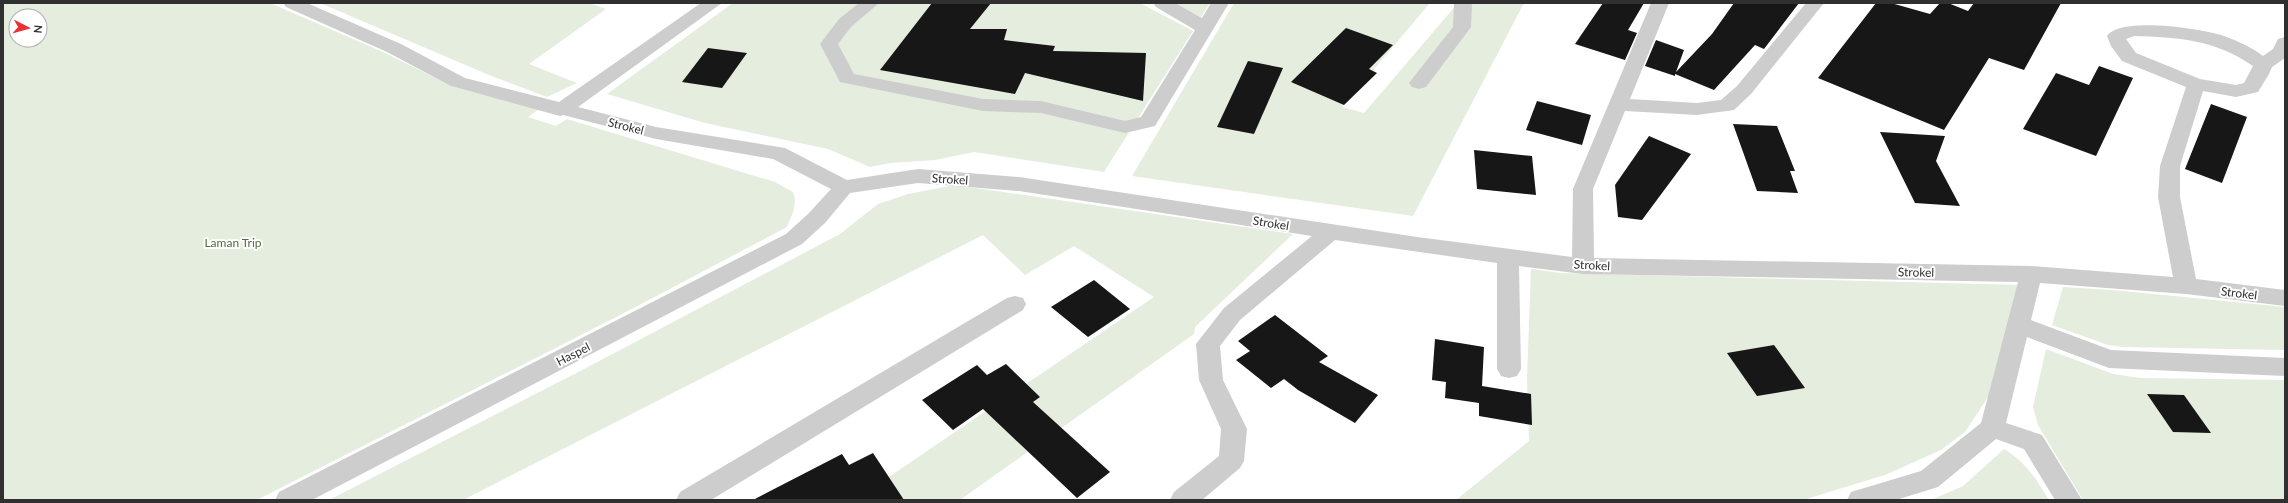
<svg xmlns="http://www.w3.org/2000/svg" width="2288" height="503" viewBox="0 0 2288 503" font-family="Lato,sans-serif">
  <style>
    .green { fill: #e5edde; fill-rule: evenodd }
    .building { fill: #171717 }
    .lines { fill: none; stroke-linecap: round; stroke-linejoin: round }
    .minor { fill: #cdcdcd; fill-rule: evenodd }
    .labels { text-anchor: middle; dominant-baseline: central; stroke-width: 4; stroke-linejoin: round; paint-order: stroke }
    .street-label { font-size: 12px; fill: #303030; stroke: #fff }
    .park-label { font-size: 12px; fill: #506d3c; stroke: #fff }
  </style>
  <rect width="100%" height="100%" fill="#fff"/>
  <g class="green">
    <path d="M3 3H270L383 52 454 87 539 109 528 117 556 126 567 119 775 182 793 192C798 205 792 214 787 227L628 311 257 500H3ZM16 16H40V40H16Z"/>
    <path d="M320 3H589L606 9 529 64 577 83 547 97 489 75Z"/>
    <path d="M733 3H1140L1193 31 1104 172 974 152 935 160 890 163 870 167 828 149 705 123 607 94Z"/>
    <path d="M1174 3H1210L1201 17Z"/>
    <path d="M1234 3H1430L1342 107 1364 113 1458 3H1524L1413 216 1132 176Z"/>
    <path d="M955 185 1293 234 1195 327 1194 334 960 500H855L1154 297 1074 246 1025 275 983 235 463 500H329L586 368 840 234 878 204 908 194Z"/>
    <path d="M1531 269 1561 273 2023 285 1992 391 1965 432 1941 450 1885 475 1803 500H1456L1529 441 1527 378Z"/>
    <path d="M2063 287 2113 290 2285 307V350L2123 347 2108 345 2052 325Z"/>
    <path d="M2046 349 2113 374 2140 378 2285 380V500H2083L2038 425 2033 407Z"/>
    <path d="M2004 449C2026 462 2036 479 2049 500H1931L1963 486Z"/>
  </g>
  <g class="building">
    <path d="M932 3H991L970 29H1007L1004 40 1055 46 1053 51 1146 53 1143 101 1025 73 1015 94 880 70Z"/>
    <path d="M1603 3H1644L1628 30 1637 33 1625 60 1575 44Z"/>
    <path d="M1734 3H1799L1764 49 1755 45 1714 90 1675 74V76L1645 66 1656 40 1684 50 1676 72 1712 34Z"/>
    <path d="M1876 3H1891L1930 14 1940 3H1948L1968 11 1974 3H2061L2024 70 1989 58 1944 130 1818 78Z"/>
    <path d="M1346 28 1393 45 1369 69 1377 73 1344 105 1291 82Z"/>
    <path d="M708 48 747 53 722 88 682 82Z"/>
    <path d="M1248 61 1283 68 1254 134 1217 127Z"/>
    <path d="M2099 66 2133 78 2096 156 2023 129 2056 73 2089 85Z"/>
    <path d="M1537 101 1591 115 1582 145 1526 130Z"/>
    <path d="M2211 104 2247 117 2222 183 2185 169Z"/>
    <path d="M1733 124 1777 126 1795 171H1790L1798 193 1757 191Z"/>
    <path d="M1880 132 1945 136 1936 161 1960 206 1915 203Z"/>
    <path d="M1649 136 1691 154 1642 220 1618 217 1615 185Z"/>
    <path d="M1474 150 1532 156 1536 195 1477 189Z"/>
    <path d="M1094 280 1130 309 1088 337 1051 307Z"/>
    <path d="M1275 315 1328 356 1319 362 1378 395 1355 423 1298 390 1284 379 1271 388 1236 360 1250 351 1238 341Z"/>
    <path d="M1435 339 1484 347 1482 386 1531 394 1532 425 1479 416V403L1445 398 1446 382 1432 380Z"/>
    <path d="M1774 345 1805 388 1757 396 1727 353Z"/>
    <path d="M1006 364 1040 397 1033 402 1110 472 1077 498 983 409 953 430 922 400 977 365 987 375Z"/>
    <path d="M2147 394 2184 395 2211 433 2173 432Z"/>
    <path d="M873 453 904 500H753L842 454 849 465Z"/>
  </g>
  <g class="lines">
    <g class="minor">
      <path d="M283 3H307L401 44 465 78 559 102 701 3H722L578 107 656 127 785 148 847 180 918 169 1019 177 1417 237 1572 257 1573 189 1651 3H1669L1630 99 1697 103 1721 100 1737 86 1806 3H1824L1751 94 1734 110 1697 115 1625 111 1593 189 1594 258 2031 266 2173 277 2158 197 2160 166 2186 87 2122 61 2111 46 2107 36C2121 16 2203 29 2224 36 2238 41 2251 47 2263 56L2273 49 2278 39 2285 37V58L2272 67 2269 74 2258 92 2236 97 2203 91 2180 166V197L2196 279 2285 290V306L2186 294 2040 283 2031 320 2111 350 2285 358V376L2109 368 2027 337 2006 423 2042 435 2082 500H2055L2024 449 1996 439 1938 487 1896 500H1847L1851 492 1921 471 1981 423 2018 282 1583 274 1519 266 1521 369 1517 376 1509 378 1501 376 1497 369V263L1335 240 1240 320 1220 346 1223 380 1247 429 1244 461 1240 468 1202 500H1170L1174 492 1219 456 1221 429 1199 380 1196 344 1224 308 1312 236 1019 191 918 183 850 193 825 223 802 244 312 500H275L279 492 786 234 809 213 831 189 773 159 656 139 563 115 560 116 451 86 387 52 286 7ZM2134 36C2178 37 2216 40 2253 66L2244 83 2236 85 2200 79 2136 53 2126 39Z"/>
      <path d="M859 3H879L851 27 838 44 854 74 983 99 1041 101 1125 121 1141 117 1195 30 1156 7 1153 3H1175L1202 18 1211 3H1229L1155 126 1125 133 1041 113 983 111 840 82 820 44 839 19Z"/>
      <path d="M1454 3H1472L1471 27 1426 87 1419 89 1412 87 1409 83 1453 27Z"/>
      <path d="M1015 296 1023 298 1026 304 1023 310 711 500H676L680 492 1007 298Z"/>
    </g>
  </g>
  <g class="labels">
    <g class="street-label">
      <text transform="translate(626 126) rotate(14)">Strokel</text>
      <text transform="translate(950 179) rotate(4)">Strokel</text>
      <text transform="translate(1271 223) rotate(9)">Strokel</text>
      <text transform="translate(1592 265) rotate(3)">Strokel</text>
      <text transform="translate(1916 272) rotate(1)">Strokel</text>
      <text transform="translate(2239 293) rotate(7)">Strokel</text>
      <text transform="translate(573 354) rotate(-27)">Haspel</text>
    </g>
    <g class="park-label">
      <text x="233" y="242">Laman Trip</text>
    </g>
  </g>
  <rect width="2288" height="503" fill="none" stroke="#303030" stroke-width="8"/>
  <g transform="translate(28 28) rotate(96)"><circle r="19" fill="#ffffff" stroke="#acacac"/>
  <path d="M0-3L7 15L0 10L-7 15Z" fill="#e83233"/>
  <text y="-6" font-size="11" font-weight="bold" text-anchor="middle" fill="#303030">N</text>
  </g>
</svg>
